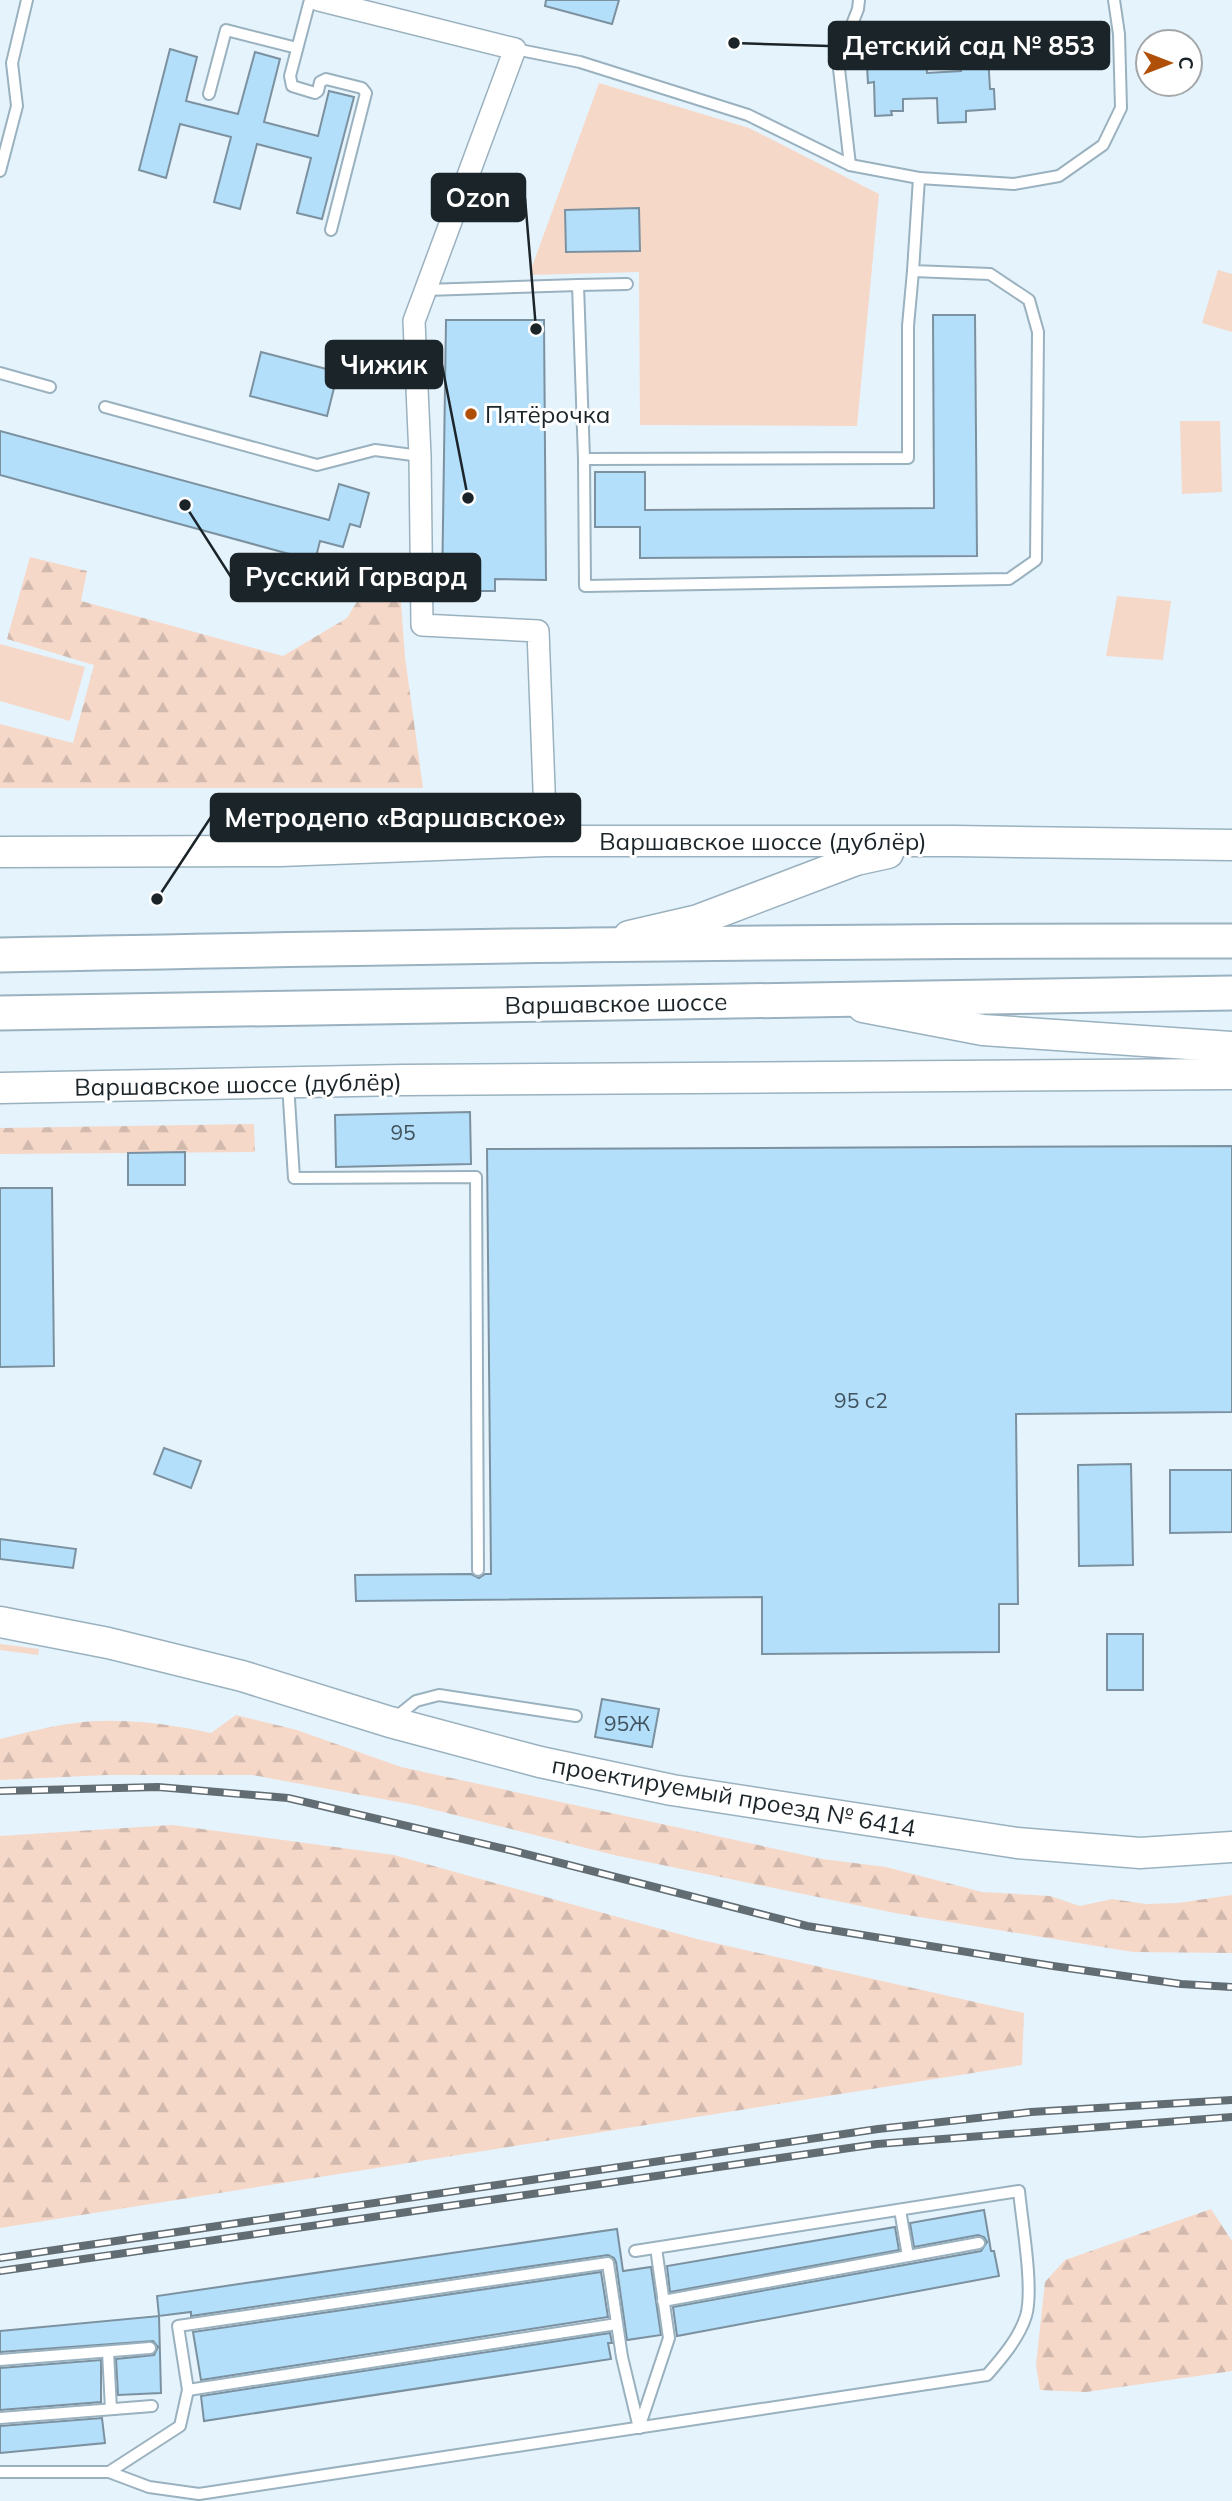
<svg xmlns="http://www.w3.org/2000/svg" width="1232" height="2501" viewBox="0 0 1232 2501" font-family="Mulish,sans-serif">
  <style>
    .green { fill: #f6d8c9 }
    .forest { fill: url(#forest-firs) }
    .building { fill: #b3dffb; stroke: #7c919f; stroke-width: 2 }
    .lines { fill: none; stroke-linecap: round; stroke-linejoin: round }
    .service-casing { stroke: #9ab1bf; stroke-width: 14 }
    .minor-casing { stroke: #9ab1bf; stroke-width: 24 }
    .secondary-casing { stroke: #9ab1bf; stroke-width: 33 }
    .primary-casing { stroke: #9ab1bf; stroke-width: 37 }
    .service { stroke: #fff; stroke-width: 10 }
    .minor { stroke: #fff; stroke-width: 21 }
    .secondary { stroke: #fff; stroke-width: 30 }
    .primary { stroke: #fff; stroke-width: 33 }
    .rail-casing { stroke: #626d73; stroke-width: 8 }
    .rail { stroke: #fff; stroke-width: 5; stroke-dasharray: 16; stroke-linecap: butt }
    .poi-dot { fill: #b05008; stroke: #fff; stroke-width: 2.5 }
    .labels { text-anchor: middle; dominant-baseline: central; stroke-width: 6; stroke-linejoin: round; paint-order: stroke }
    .number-label { font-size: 21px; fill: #41535e }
    .poi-label { font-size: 24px; fill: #1b2429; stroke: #fff; text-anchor: start }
    .street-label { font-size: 24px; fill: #1b2429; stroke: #fff }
    .leader { fill: none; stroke: #1b2429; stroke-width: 2.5 }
    .callout-dot { fill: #1b2429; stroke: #fff; stroke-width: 2.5 }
    .callout { fill: #1b2429; stroke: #1b2429; stroke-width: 2.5 }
    .callout-label { font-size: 26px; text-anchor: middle; font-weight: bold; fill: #fff }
  </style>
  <defs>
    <pattern id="forest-firs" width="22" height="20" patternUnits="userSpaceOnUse" patternTransform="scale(1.75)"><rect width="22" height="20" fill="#f6d8c9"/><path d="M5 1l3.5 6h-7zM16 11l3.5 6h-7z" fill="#d2b9ad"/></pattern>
  </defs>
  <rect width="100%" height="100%" fill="#e5f3fc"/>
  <g class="green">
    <path d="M599 83 749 128 879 194 857 426 640 425 639 272 529 275Z"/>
    <path d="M1218 270 1232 274V332L1202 323Z"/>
    <path d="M1180 421H1220L1222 492 1182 494Z"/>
    <path d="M1117 596 1171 601 1163 660 1106 656Z"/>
    <path d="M0 644 85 667 70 721 0 701Z"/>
    <path d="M0 1644 39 1649 38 1655 0 1650Z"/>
  </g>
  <g class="forest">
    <path d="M30 557 87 571 81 601 283 656 347 618 381 562H398L405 657 423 788H0V724L73 743 94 665 7 639Z"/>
    <path d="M254 1124 255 1152 0 1154V1128Z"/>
    <path d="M236 1715 297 1730 401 1767 822 1859 886 1867 982 1892 1050 1896 1080 1906 1112 1899 1146 1904 1178 1903 1232 1895V1953L1133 1952 895 1913 614 1855 415 1805 252 1775H107L0 1780V1739C25 1733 50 1726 75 1723 117 1717 170 1724 211 1733Z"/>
    <path d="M172 1825 394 1855 697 1939 1024 2013 1022 2065 0 2228V1836Z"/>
    <path d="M1211 2209 1232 2241V2371L1086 2392 1040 2390 1036 2365 1045 2282 1065 2260Z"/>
  </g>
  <g class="building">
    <path d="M546 0H619L612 24 545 6Z"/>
    <path d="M925 46 927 73 961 71 960 56 988 55 990 89H994L995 109 966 111V122L938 123 937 98 903 99V111H891L892 115 875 116 874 82 868 83 867 66H877L876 61 899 60V47Z"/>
    <path d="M170 49 197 57 186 101 238 114 255 52 280 59 264 122 318 136 329 91 354 97 322 219 297 213 311 158 257 144 240 209 214 202 231 137 180 124 166 178 139 170Z"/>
    <path d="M639 208 640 251 566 252 565 210Z"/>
    <path d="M933 315H975L977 556 640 558V527H595V472H645V510L934 508Z"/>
    <path d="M446 320H544L546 580 495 579V591H442Z"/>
    <path d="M261 352 338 372 327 416 250 396Z"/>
    <path d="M0 431 329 520 339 484 369 493 360 527 350 524 343 547 320 541 315 561 0 475Z"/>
    <path d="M470 1112 471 1164 336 1167 335 1115Z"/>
    <path d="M1232 1146V1412L1016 1414 1018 1604H999V1652L762 1654V1597L356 1601 355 1575 471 1574 479 1578 485 1574H491L487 1149Z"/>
    <path d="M185 1152V1185H128V1153Z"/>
    <path d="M0 1188H52L54 1366 0 1367Z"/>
    <path d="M164 1448 201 1461 191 1488 154 1474Z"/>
    <path d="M1131 1464 1133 1565 1079 1566 1078 1465Z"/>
    <path d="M1170 1470H1232V1532L1170 1533Z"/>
    <path d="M0 1539 76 1549 73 1568 0 1559Z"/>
    <rect x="1107" y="1634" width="36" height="56"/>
    <path d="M602 1699 659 1709 652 1747 595 1737Z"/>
    <path d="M984 2210 991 2251H994L999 2276 677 2336 673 2307 981 2251 987 2242 984 2237 978 2235 914 2247 910 2223Z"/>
    <path d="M895 2227 899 2250 670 2292 667 2266Z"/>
    <path d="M617 2229 623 2271 651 2267 661 2335 627 2340 616 2262 614 2258 608 2255 191 2316V2312L159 2316 157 2296Z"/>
    <path d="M601 2272 608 2317 201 2380 193 2332Z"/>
    <path d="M159 2316 161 2393 118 2395 116 2359 154 2355 158 2347 153 2341 0 2352V2331Z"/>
    <path d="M610 2333 612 2343H608L611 2359 204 2421 201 2396Z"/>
    <path d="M101 2360V2402L0 2410V2368Z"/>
    <path d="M102 2418 105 2443 0 2453V2426Z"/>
  </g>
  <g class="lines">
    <g class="service-casing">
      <g id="service">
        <path d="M310 0 290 76 292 86 315 93 318 91 320 82 326 79 362 88 366 93 331 230"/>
        <path d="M209 94 226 30 297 48"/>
        <path d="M850 165 838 60 858 9 859 0"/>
        <path d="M0 171 17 106 12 63 27 0"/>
        <path d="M919 178 1014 184 1059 176 1103 145 1121 108 1119 34 1114 0"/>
        <path d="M578 285 627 284"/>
        <path d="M426 290 578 285 584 459 585 586 1009 579 1036 560 1038 332 1029 300 990 274 913 271 919 178 850 165 748 115 580 62 515 49"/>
        <path d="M0 373 50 387"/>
        <path d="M105 407 317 465 375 450 420 456"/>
        <path d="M584 459 908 458V326L913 271"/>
        <path d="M288 1084 294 1178 476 1177 478 1570"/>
        <path d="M395 1718 416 1701 439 1695 576 1716"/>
        <path d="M900 2210 908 2256"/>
        <path d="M663 2301 979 2243"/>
        <path d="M108 2352 111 2409"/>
        <path d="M0 2360 150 2348"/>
        <path d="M188 2390 617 2324"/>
        <path d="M0 2418 152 2406"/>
        <path d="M639 2428 669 2338 656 2248"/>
        <path d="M0 2472H109L149 2487 199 2494 987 2375C1002 2358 1019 2338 1026 2316 1034 2289 1022 2223 1019 2191L635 2251"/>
        <path d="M109 2472 180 2426 188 2390 178 2326 608 2263 622 2357 639 2428"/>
      </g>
    </g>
    <g class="minor-casing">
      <path id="minor" d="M319 0 515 49 414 321 420 456 422 625 538 631 546 841"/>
    </g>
    <g class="secondary-casing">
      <g id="secondary">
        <path d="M0 852 280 851 546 841H954L1232 845"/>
        <path d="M629 936 698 920 856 860 888 853"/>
        <path d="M863 1007 983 1030 1232 1047"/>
        <path d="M0 1088 403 1080 1232 1074"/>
        <path d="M0 1622 108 1643 242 1676 390 1722 540 1762 672 1790 1017 1843 1140 1853 1232 1847"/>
      </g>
    </g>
    <g class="primary-casing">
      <g id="primary">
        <path d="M0 955C411 947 821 940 1232 941"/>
        <path d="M0 1013 1232 993"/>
      </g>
    </g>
    <use href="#service" class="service"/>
    <use href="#minor" class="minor"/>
    <use href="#secondary" class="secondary"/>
    <use href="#primary" class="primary"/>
    <g class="rail-casing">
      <g id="rail">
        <path d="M0 1791 158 1787 288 1798 510 1850 807 1926 1053 1966 1181 1984 1232 1987"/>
        <path d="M0 2258 878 2129 1031 2112 1232 2100"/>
        <path d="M0 2271 877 2144 1232 2117"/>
      </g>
    </g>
    <use href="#rail" class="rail"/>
  </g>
  <circle class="poi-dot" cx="471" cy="414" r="7"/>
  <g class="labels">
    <g class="number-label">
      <text x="403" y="1132">95</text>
      <text x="861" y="1400">95 с2</text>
      <text x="627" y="1723">95Ж</text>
    </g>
    <g class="poi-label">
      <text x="485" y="414">Пятёрочка</text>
    </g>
    <g class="street-label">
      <text x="763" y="841">Варшавское шоссе (дублёр)</text>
      <text transform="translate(616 1003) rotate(-1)">Варшавское шоссе</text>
      <text transform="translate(238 1084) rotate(-1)">Варшавское шоссе (дублёр)</text>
      <text transform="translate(734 1796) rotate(10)">проектируемый проезд № 6414</text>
    </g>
  </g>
  <path class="leader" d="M734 43L829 46M536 329L525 198M468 498L442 365M185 505L231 577M157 899L211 817"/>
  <g class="callout-dot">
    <circle cx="734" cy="43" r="7"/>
    <circle cx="536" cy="329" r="7"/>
    <circle cx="468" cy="498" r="7"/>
    <circle cx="185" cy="505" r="7"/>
    <circle cx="157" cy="899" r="7"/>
  </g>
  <g class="callout">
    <rect x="829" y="22" width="280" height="47" rx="7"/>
    <rect x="432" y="174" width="93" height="47" rx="7"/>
    <rect x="326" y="341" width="116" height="47" rx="7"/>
    <rect x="231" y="554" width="249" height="47" rx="7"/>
    <rect x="211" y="794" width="369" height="47" rx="7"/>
  </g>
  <g class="callout-label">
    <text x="969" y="55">Детский сад № 853</text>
    <text x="478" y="207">Ozon</text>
    <text x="384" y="374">Чижик</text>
    <text x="356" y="586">Русский Гарвард</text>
    <text x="395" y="827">Метродепо «Варшавское»</text>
  </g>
  <g transform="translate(1169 63) rotate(90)"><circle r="33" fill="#ffffff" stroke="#a4a7a9" stroke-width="2"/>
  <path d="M0-5L12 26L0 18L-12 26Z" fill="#b05008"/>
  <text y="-10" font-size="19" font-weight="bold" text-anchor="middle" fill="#1b2429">С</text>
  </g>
</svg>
